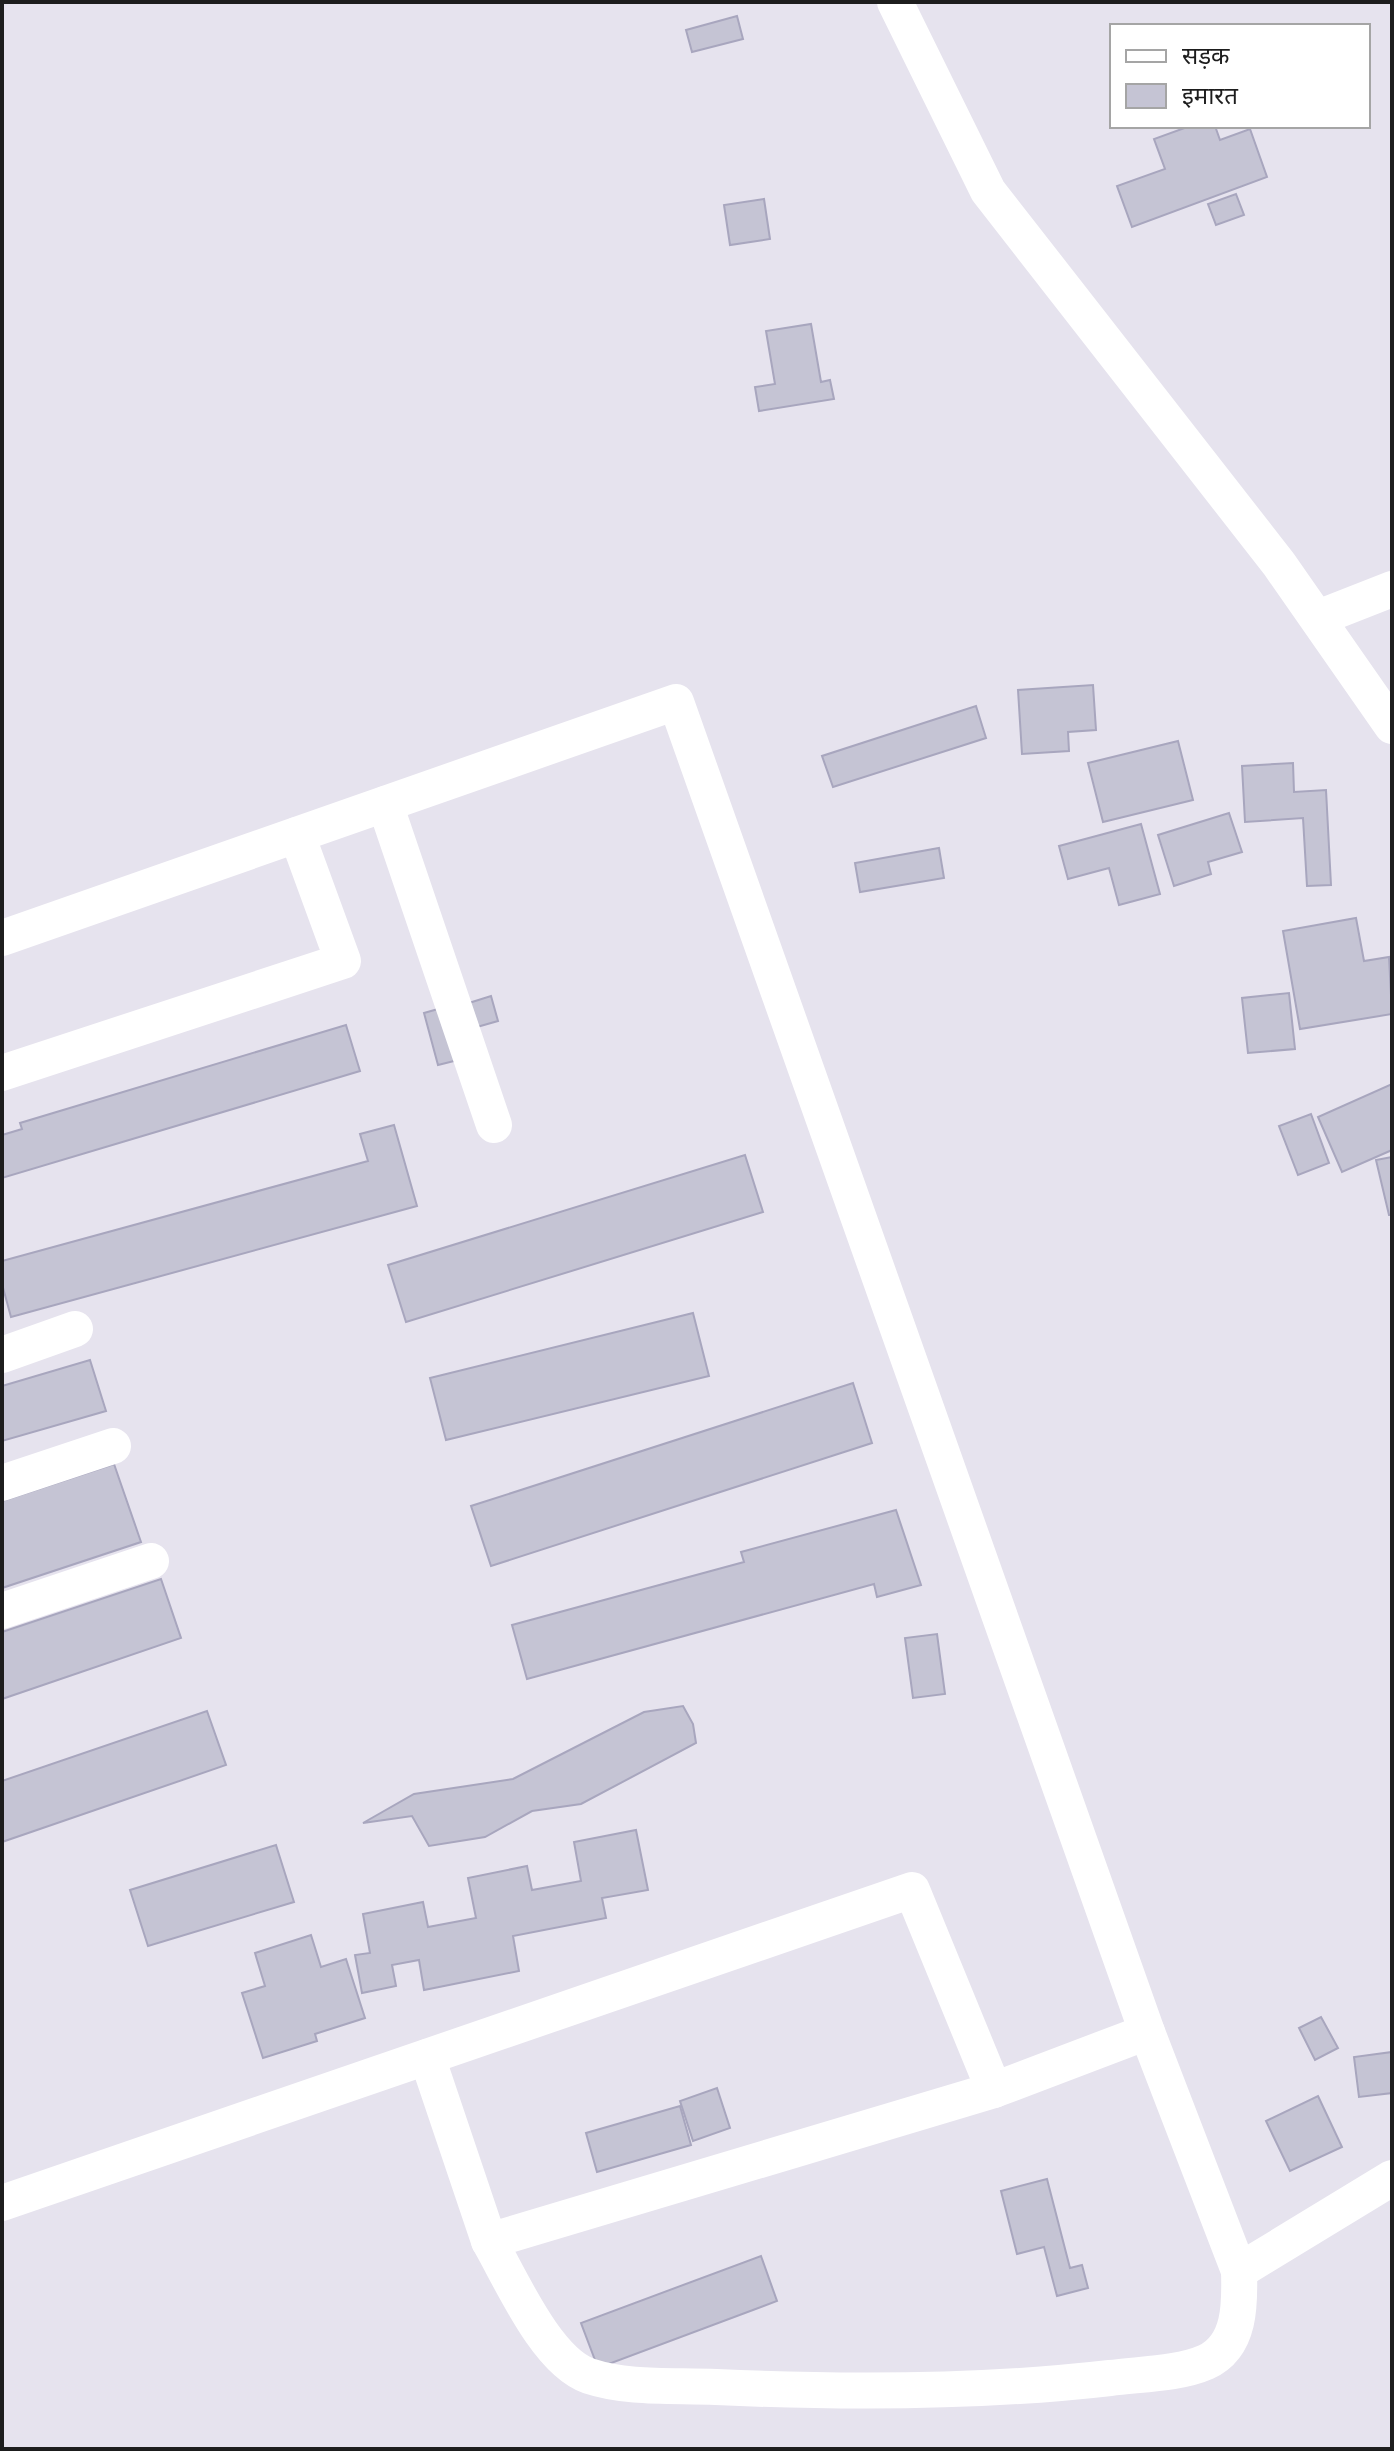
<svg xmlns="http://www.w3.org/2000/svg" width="1394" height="2451" viewBox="0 0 1394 2451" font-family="'Exo 2','Noto Sans Devanagari',sans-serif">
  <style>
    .building { fill: #c5c4d4; stroke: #a8a6be; stroke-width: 2 }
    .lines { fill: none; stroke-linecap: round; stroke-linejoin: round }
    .street { stroke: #fff; stroke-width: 36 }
  </style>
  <rect width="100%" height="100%" fill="#e6e3ee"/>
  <g class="building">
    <path d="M737 16 743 39 692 52 686 30Z"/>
    <path d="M1190 126H1215L1220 140 1250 129 1267 177 1132 227 1117 186 1165 169 1154 139Z"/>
    <path d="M1236 194 1244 215 1216 225 1208 204Z"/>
    <path d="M764 199 770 239 730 245 724 205Z"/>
    <path d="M811 324 821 382 830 380 834 399 759 411 755 387 775 384 766 331Z"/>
    <path d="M1093 685 1096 730 1068 732 1069 751 1022 754 1018 690Z"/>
    <path d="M976 706 986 738 833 787 822 756Z"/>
    <path d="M1178 741 1193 800 1103 822 1088 763Z"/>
    <path d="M1293 763 1294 792 1326 790 1331 885 1307 886 1303 818 1245 822 1242 766Z"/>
    <path d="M1229 813 1242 852 1208 862 1211 874 1174 886 1158 835Z"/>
    <path d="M1141 824 1160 894 1119 905 1109 868 1068 879 1059 846Z"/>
    <path d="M939 848 944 878 860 892 855 863Z"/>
    <path d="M1356 918 1364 961 1389 957 1392 1014 1300 1029 1283 931Z"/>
    <path d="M1289 993 1295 1049 1248 1053 1242 998Z"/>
    <path d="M491 996 498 1021 477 1027 469 1003Z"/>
    <path d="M445 1007 458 1060 438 1065 424 1013Z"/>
    <path d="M346 1025 360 1071 2 1178V1135L22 1129 20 1123Z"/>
    <path d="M1392 1084V1150L1342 1172 1318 1117Z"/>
    <path d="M1311 1114 1329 1163 1298 1175 1279 1126Z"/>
    <path d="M394 1125 417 1206 11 1317 2 1284V1261L368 1161 360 1134Z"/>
    <path d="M745 1155 763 1212 406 1322 388 1265Z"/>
    <path d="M1392 1157V1215H1389L1376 1160Z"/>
    <path d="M693 1313 709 1376 446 1440 430 1378Z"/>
    <path d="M90 1360 106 1411 2 1441V1386Z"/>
    <path d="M853 1383 872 1443 491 1566 471 1506Z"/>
    <path d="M114 1464 141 1542 2 1588V1501Z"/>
    <path d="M896 1510 921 1585 877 1597 874 1584 527 1679 512 1625 744 1562 741 1552Z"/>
    <path d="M161 1579 181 1638 2 1699V1632Z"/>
    <path d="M937 1634 945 1694 913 1698 905 1638Z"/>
    <path d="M683 1706 693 1724 696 1743 581 1804 532 1811 485 1837 429 1846 412 1816 363 1823 414 1794 513 1779 644 1712Z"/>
    <path d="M207 1711 226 1765 2 1842V1781Z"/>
    <path d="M636 1830 648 1890 602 1898 606 1918 513 1936 519 1971 424 1990 419 1960 392 1965 396 1986 362 1993 355 1955 370 1953 363 1914 423 1902 428 1927 476 1918 468 1878 527 1866 532 1890 581 1881 574 1842Z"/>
    <path d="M276 1845 294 1902 148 1946 130 1890Z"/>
    <path d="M311 1935 321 1967 346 1959 365 2018 315 2034 317 2041 263 2058 242 1993 265 1986 255 1953Z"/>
    <path d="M1321 2017 1338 2048 1315 2060 1299 2028Z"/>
    <path d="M1392 2052V2093L1359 2097 1354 2057Z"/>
    <path d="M717 2088 730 2128 693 2141 680 2101Z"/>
    <path d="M1318 2096 1342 2147 1290 2171 1266 2121Z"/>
    <path d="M680 2106 691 2145 597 2172 586 2133Z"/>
    <path d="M1047 2179 1070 2268 1082 2265 1088 2288 1057 2296 1044 2247 1017 2254 1001 2191Z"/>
    <path d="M761 2256 777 2301 598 2368 581 2323Z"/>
  </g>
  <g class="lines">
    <g class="street">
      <path d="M895 2 988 191 1279 564 1392 726"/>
      <path d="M1318 618 1392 589"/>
      <path d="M385 804 494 1125"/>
      <path d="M2 938 676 702 1147 2032 994 2090 912 1890 2 2203"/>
      <path d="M2 1073 343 961 297 835"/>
      <path d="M2 1355 75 1329"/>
      <path d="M2 1483 113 1446"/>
      <path d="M2 1611 151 1561"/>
      <path d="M427 2057 489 2241 994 2090"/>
      <path d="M489 2241C511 2279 546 2361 589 2376 628 2389 675 2385 716 2387 848 2393 979 2393 1110 2378 1140 2374 1179 2374 1206 2362 1241 2346 1240 2303 1239 2271L1147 2032"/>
      <path d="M1239 2271 1392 2178"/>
    </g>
  </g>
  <rect width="1394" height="2451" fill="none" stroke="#1d1d1d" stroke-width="8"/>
  <rect x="1110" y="24" width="260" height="104" fill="#ffffff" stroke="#a5a5a5" stroke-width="2"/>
  <rect x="1126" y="50" width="40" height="12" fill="#ffffff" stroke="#a5a5a5" stroke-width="2"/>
  <text x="1182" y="64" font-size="24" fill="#1d1d1d">सड़क</text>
  <rect x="1126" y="84" width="40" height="24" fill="#c5c4d4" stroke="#a5a5a5" stroke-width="2"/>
  <text x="1182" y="104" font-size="24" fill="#1d1d1d">इमारत</text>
</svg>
